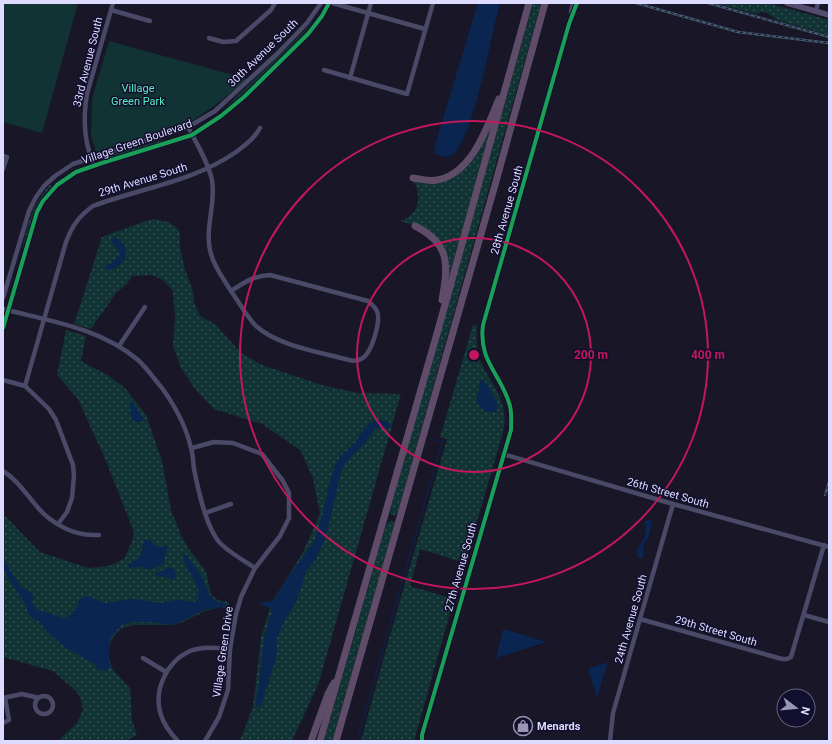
<svg xmlns="http://www.w3.org/2000/svg" width="832" height="744" viewBox="0 0 832 744" font-family="Roboto,sans-serif">
  <style>
    .grass { fill: url(#grass-dots); fill-rule: evenodd }
    .green { fill: #123333 }
    .water { fill: #092550 }
    .lines { fill: none; stroke-linecap: round; stroke-linejoin: round }
    .stream { stroke: #092550; stroke-width: 1 }
    .minor { stroke: #4a4a68; stroke-width: 4.5 }
    .major { stroke: #544c6c; stroke-width: 5.5 }
    .highway { stroke: #5e4c68; stroke-width: 7 }
    .rail-casing { stroke: #445c6f; stroke-width: 2.5 }
    .rail { stroke: #120f2e; stroke-width: 1; stroke-dasharray: 3; stroke-linecap: butt }
    .cycleway-casing { stroke: #120f2e; stroke-width: 6 }
    .cycleway { stroke: #1a9f57; stroke-width: 4 }
    .ring { fill: none; stroke: #c2185b; stroke-width: 2 }
    .labels { text-anchor: middle; dominant-baseline: central; stroke-width: 3; stroke-linejoin: round; paint-order: stroke }
    .street-label { font-size: 11px; fill: #dddbff; stroke: #120f2e }
    .park-label { font-size: 11px; fill: #59edc0; stroke: #120f2e }
    .poi-label { font-size: 11px; font-weight: bold; fill: #dddbff; stroke: #120f2e; text-anchor: start }
    .centre { fill: #c2185b; stroke: #120f2e; stroke-width: 2 }
    .ring-label { font-size: 12px; text-anchor: middle; font-weight: bold; fill: #c2185b; stroke: #120f2e; stroke-width: 3; stroke-linejoin: round; paint-order: stroke }
  </style>
  <defs>
    <pattern id="grass-dots" width="8" height="8" patternUnits="userSpaceOnUse"><rect width="8" height="8" fill="#123333"/><path d="M2 2h.1M6 6h.1" fill="none" stroke="#345052" stroke-width="1.8" stroke-linecap="round"/></pattern>
  </defs>
  <rect width="100%" height="100%" fill="#181627"/>
  <g class="grass">
    <path d="M533 3H541L398 511 396 515H393L390 514 391 507Z"/>
    <path d="M715 3H768L829 20V35C813 30 796 26 780 21 771 18 766 8 757 14Z"/>
    <path d="M314 19 302 36 233 104 222 112 235 98 303 32Z"/>
    <path d="M492 123 449 277 448 279V257L420 227 400 221C420 215 423 195 412 179 428 182 436 185 452 178Z"/>
    <path d="M166 139 155 145 100 161 99 159 100 158Z"/>
    <path d="M50 185 52 187 41 202 33 215 22 251C27 226 32 204 50 185Z"/>
    <path d="M153 219 168 222 176 227 180 232V247L185 270 193 291 194 302 200 316 215 324 241 353 262 365 322 385 358 393 401 394 319 682 292 741H240L253 707 261 637 272 602 302 554 320 514 313 478 300 450 262 424 214 409 195 389 181 368 173 346 175 317 173 291 163 280 152 275 132 276 127 284 116 293 91 329 74 324 102 237 143 222Z"/>
    <path d="M473 325 477 326C476 337 476 349 480 360 492 387 510 401 503 432L465 563 420 549 410 586 454 599 416 734 415 741H361L388 642 447 439 440 437ZM481 379 496 412H487L477 400Z"/>
    <path d="M66 330 86 336 81 361 109 376 125 388 146 415 162 461 171 510 181 535 188 548 206 571 211 595 218 600 227 602 229 603 227 609 221 607 205 611 183 622 173 625H132L120 629 114 636 109 646V658L113 670 130 688 132 720 137 735 125 741H58L77 723 83 709 80 697 76 691 53 671 3 657V514L40 552 88 568 109 566 124 559 131 544 134 534 131 524 106 461 78 399 57 375Z"/>
    <path d="M391 520 394 522V525L332 741H324L386 525Z"/>
  </g>
  <g class="green">
    <path d="M3 3H78L42 133 3 122Z"/>
    <path d="M109 41 248 79 214 106 186 125 96 152 91 136 92 99Z"/>
  </g>
  <g class="water">
    <path d="M478 3H500C492 31 473 141 453 154 447 159 439 157 434 152L436 141Z"/>
    <path d="M115 237C123 241 126 247 126 255 123 263 116 269 108 270L105 268V266L114 261 120 255 118 249 112 242 113 238Z"/>
    <path d="M481 379 486 383 498 404 496 412C471 413 478 395 481 379Z"/>
    <path d="M130 401C133 402 141 415 143 418L142 422H135L131 418Z"/>
    <path d="M374 420 389 422 391 426 388 428 381 427 375 429 365 443 346 462 341 472 328 528 323 544 315 560 306 571 302 585 294 606 285 619 280 631 277 639V651L275 661 262 703 261 706 257 707 256 702 259 684 264 637 272 611 268 607 261 605 260 602 274 601 284 583 315 540 324 509 328 488 335 465 340 457 356 441 365 428Z"/>
    <path d="M648 520H651L652 524 648 539 644 543 643 558H639L637 557C636 549 640 545 644 538 646 532 646 527 645 521Z"/>
    <path d="M146 539 151 541 156 547 168 546 163 565 150 569H147L140 566 130 568 128 566 130 563 140 558 143 543Z"/>
    <path d="M183 554C187 555 189 559 192 563 195 567 198 571 201 576 208 587 208 602 224 603L227 606 204 610 174 625 152 622H132L122 625 111 637 109 643V660L111 666 106 671 99 670 94 664 65 647 47 632 39 621 31 617 27 611 26 605 18 593 3 569V559L20 586 33 594 34 597 32 603 36 609 52 614 62 618H65L71 614 77 607 79 600 85 596 90 597 105 603 134 599 160 603 178 600 193 602H196C206 585 180 566 183 554Z"/>
    <path d="M169 567 174 568 177 577 172 580 165 576 158 577 155 574Z"/>
    <path d="M503 629 547 642 496 658Z"/>
    <path d="M608 662 597 698 588 669Z"/>
  </g>
  <g class="lines">
    <g class="stream">
      <path d="M430 439 441 442"/>
      <path d="M357 741 443 439"/>
    </g>
    <g class="minor">
      <path d="M332 3 425 29"/>
      <path d="M111 10 150 21"/>
      <path d="M816 11 818 3"/>
      <path d="M571 12 573 3"/>
      <path d="M209 38 223 42 236 41 271 10 275 3"/>
      <path d="M324 70 407 94 433 3"/>
      <path d="M350 78 371 3"/>
      <path d="M188 127C197 144 208 162 212 180 216 204 205 227 210 250 213 265 223 278 231 291"/>
      <path d="M3 156 7 157 3 169"/>
      <path d="M94 165C84 143 83 118 87 94L113 3"/>
      <path d="M270 275 368 301C371 304 375 307 377 311 381 321 372 354 361 359 357 361 353 361 349 360 320 352 278 346 256 326 246 316 239 302 231 291 245 282 253 276 270 275Z"/>
      <path d="M3 298 29 211 36 197 44 186 55 176 73 164 188 127 215 111 277 54 307 23 321 3"/>
      <path d="M3 309C50 321 100 328 138 360 147 368 154 379 162 388 175 406 186 426 191 448 193 454 193 462 194 469 198 489 206 528 220 543 230 553 243 560 255 568"/>
      <path d="M3 328 37 212 43 201 57 185 76 172 102 163 192 135 221 116 244 97 308 34 322 16 329 3"/>
      <path d="M119 346 145 307"/>
      <path d="M3 380 25 386 49 409 56 420 73 465 74 475 72 498 67 512 58 524"/>
      <path d="M25 386 66 242C72 226 79 216 93 206 141 188 193 182 236 152 245 145 254 139 260 128"/>
      <path d="M192 448 214 442 233 443 262 454 283 481 289 493V518L280 536 255 568 241 597 236 614 230 649 228 690 219 717 205 741"/>
      <path d="M503 454 673 504 829 547"/>
      <path d="M3 471C19 481 27 496 40 510 50 521 68 532 83 534 88 535 94 535 99 535"/>
      <path d="M205 513 231 504"/>
      <path d="M804 615 829 622"/>
      <path d="M640 619 782 659H787L791 657 824 545"/>
      <path d="M143 658 166 672"/>
      <circle cx="44" cy="705" r="9"/>
      <path d="M3 698 22 694 39 698"/>
      <path d="M3 723 9 720 5 698"/>
      <path d="M178 741C171 734 164 725 161 715 153 691 166 662 190 651 203 646 217 648 230 649"/>
      <path d="M422 741V735L511 430C511 422 512 414 510 406 502 375 478 362 483 325L569 24 577 3"/>
      <path d="M610 741 613 713 673 504"/>
    </g>
    <path class="major" d="M787 3 829 15"/>
    <g class="highway">
      <path d="M413 178C421 179 429 182 437 180 472 174 487 127 499 99"/>
      <path d="M415 226C451 244 448 265 442 300"/>
      <path d="M311 741 328 694 334 683"/>
      <path d="M320 741 438 330 529 3"/>
      <path d="M336 741 495 185 545 3"/>
    </g>
    <g class="rail-casing">
      <g id="rail">
        <path d="M636 3 738 32 829 43"/>
        <path d="M708 3 829 37"/>
        <path d="M825 495 829 482"/>
      </g>
    </g>
    <use href="#rail" class="rail"/>
    <g class="cycleway-casing">
      <g id="cycleway">
        <path d="M3 328 37 212 43 201 57 185 76 172 102 163 192 135 221 116 244 97 308 34 322 16 329 3"/>
        <path d="M422 741V735L511 430C511 422 512 414 510 406 502 375 478 362 483 325L569 24 577 3"/>
      </g>
    </g>
    <use href="#cycleway" class="cycleway"/>
  </g>
  <g class="ring">
    <circle cx="474" cy="355" r="117"/>
    <circle cx="474" cy="355" r="234"/>
  </g>
  <defs>
    <g id="shop-ring" transform="scale(1)"><circle r="9.5" fill="#120f2e" stroke="#9896b3" stroke-width="1.5"/><path d="M-5-2.5h2.3a2.7 3.5 0 0 1 5.4 0H5L5.5 6h-11ZM-1.5-2.5h3a1.5 2.3 0 0 0-3 0Z" fill="#9896b3"/></g>
  </defs>
  <g fill-rule="evenodd">
    <use href="#shop-ring" x="523" y="726"/>
  </g>
  <g class="labels">
    <g class="street-label">
      <text transform="translate(263 53) rotate(-44)">30th Avenue South</text>
      <text transform="translate(88 62) rotate(-76)">33rd Avenue South</text>
      <text transform="translate(137 142) rotate(-19)">Village Green Boulevard</text>
      <text transform="translate(143 180) rotate(-17)">29th Avenue South</text>
      <text transform="translate(507 210) rotate(-74)">28th Avenue South</text>
      <text transform="translate(668 493) rotate(16)">26th Street South</text>
      <text transform="translate(461 567) rotate(-74)">27th Avenue South</text>
      <text transform="translate(631 619) rotate(-74)">24th Avenue South</text>
      <text transform="translate(716 631) rotate(16)">29th Street South</text>
      <text transform="translate(223 652) rotate(-82)">Village Green Drive</text>
    </g>
    <g class="park-label">
      <text x="138" y="88">Village<tspan x="138" dy="13">Green Park</tspan></text>
    </g>
    <g class="poi-label">
      <text x="537" y="726">Menards</text>
    </g>
  </g>
  <circle cx="474" cy="355" r="6" class="centre"/>
  <g class="ring-label">
    <text x="591" y="359">200 m</text>
    <text x="708" y="359">400 m</text>
  </g>
  <rect width="832" height="744" fill="none" stroke="#dddbff" stroke-width="8"/>
  <g transform="translate(796 708) rotate(106)"><circle r="19" fill="#120f2e" stroke="#636182"/>
  <path d="M0-3L7 15L0 10L-7 15Z" fill="#9896b3"/>
  <text y="-6" font-size="11" font-weight="bold" text-anchor="middle" fill="#dddbff">N</text>
  </g>
</svg>
